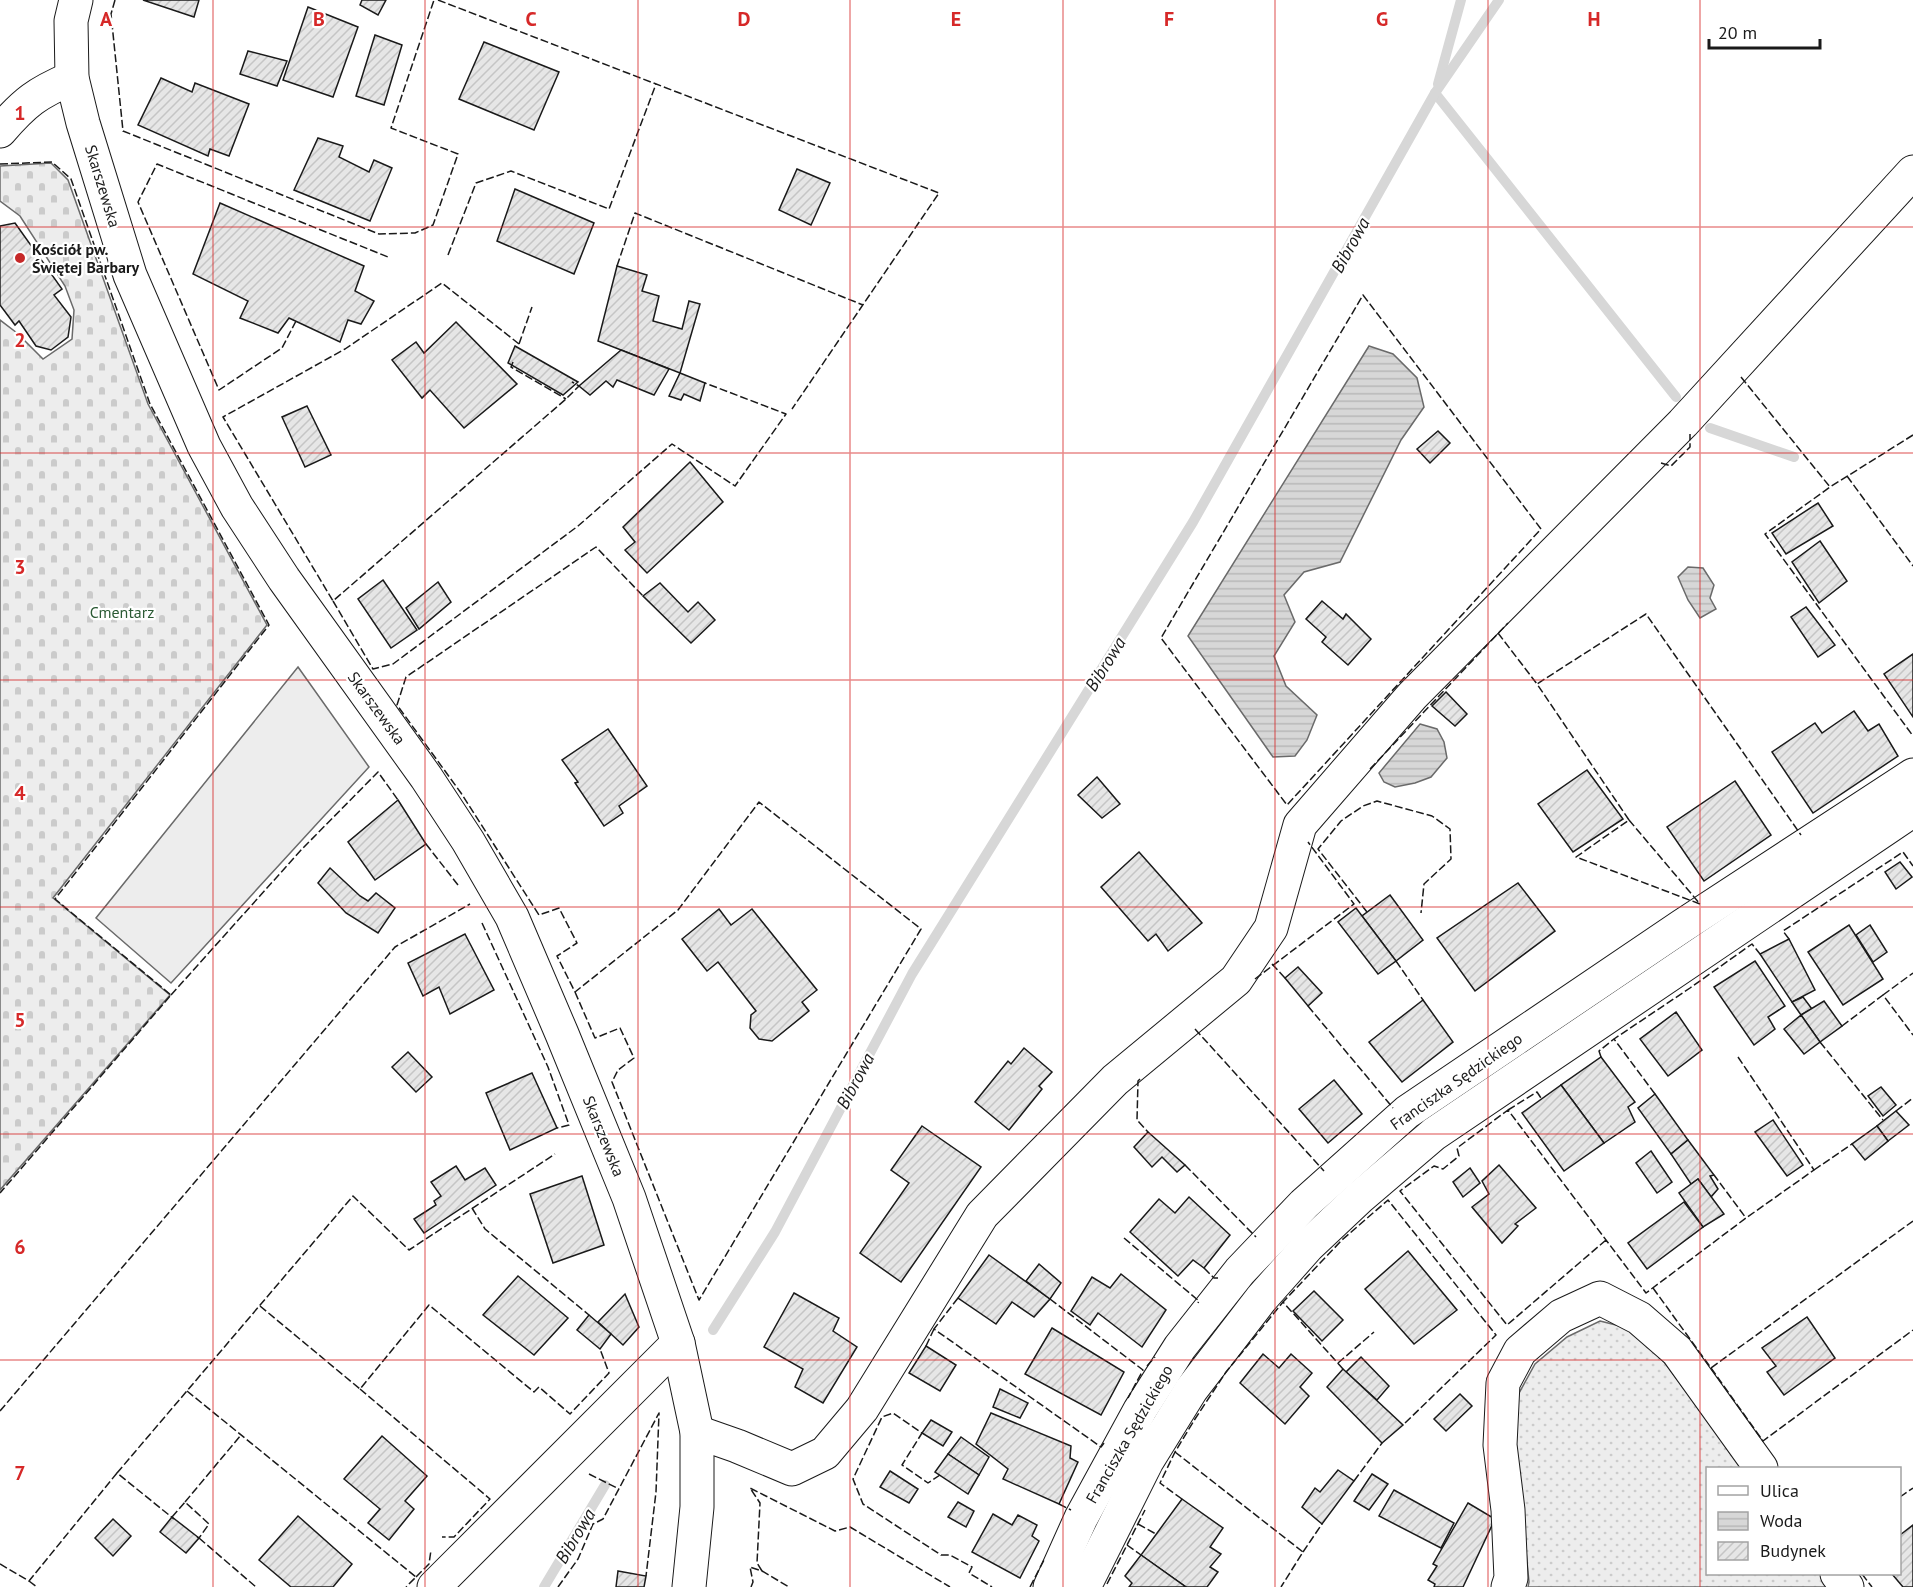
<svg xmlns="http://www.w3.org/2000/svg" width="1913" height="1587" viewBox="0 0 1913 1587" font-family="'PT Sans',sans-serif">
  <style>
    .grass { fill: url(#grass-dots); stroke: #6a6a6a; stroke-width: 1.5 }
    .cemetery { fill: url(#cemetery-stones); stroke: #6a6a6a; stroke-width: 1.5 }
    .built { fill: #ededed; stroke: #6a6a6a; stroke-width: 1.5 }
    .water { fill: url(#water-rules); stroke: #6a6a6a; stroke-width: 1.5 }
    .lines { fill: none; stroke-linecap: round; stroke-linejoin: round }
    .stream { stroke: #d7d7d7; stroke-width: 10 }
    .building { fill: url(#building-hatch); stroke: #1a1a1a; stroke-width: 1.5 }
    .minor-casing { stroke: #1a1a1a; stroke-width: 35 }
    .minor { stroke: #fff; stroke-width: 33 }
    .fence { stroke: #1a1a1a; stroke-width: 1.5; stroke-dasharray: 8 3; stroke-linecap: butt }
    .grid { fill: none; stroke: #d62828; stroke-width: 1.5; stroke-opacity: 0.55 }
    .poi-dot { fill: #c62828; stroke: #fff; stroke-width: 2 }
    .labels { text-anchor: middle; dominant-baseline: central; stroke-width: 4.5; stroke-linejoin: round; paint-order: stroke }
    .street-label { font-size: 16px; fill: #1a1a1a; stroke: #fff }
    .poi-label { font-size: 16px; font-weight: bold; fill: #1a1a1a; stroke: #fff; text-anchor: start }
    .park-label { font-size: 16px; fill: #2b5a34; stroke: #fff }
    .water-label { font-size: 18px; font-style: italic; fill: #1a1a1a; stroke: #fff }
    .grid-label { font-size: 20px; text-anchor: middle; font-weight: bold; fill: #d62828; stroke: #fff; stroke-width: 4.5; stroke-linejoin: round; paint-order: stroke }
  </style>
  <defs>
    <pattern id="grass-dots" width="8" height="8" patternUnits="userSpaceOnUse" patternTransform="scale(1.5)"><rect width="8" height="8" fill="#ededed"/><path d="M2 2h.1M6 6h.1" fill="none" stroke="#cbcbcb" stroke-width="1.8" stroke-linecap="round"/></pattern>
    <pattern id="cemetery-stones" width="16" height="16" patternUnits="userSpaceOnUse" patternTransform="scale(1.5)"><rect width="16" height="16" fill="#ededed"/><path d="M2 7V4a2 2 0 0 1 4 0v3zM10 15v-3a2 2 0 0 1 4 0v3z" fill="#cbcbcb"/></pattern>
    <pattern id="water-rules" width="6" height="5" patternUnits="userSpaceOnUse" patternTransform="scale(1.5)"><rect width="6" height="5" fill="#d7d7d7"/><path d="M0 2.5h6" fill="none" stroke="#b8b8b8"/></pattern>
    <pattern id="building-hatch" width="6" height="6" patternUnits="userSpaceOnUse" patternTransform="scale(1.5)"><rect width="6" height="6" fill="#e6e6e6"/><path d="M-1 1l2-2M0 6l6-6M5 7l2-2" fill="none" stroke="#c5c5c5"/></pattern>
  </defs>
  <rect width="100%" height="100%" fill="#fff"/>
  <path class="grass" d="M1600 1321 1632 1329 1665 1363 1743 1468H1708V1574H1821L1831 1587H1528L1529 1582 1516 1448 1518 1395 1535 1364 1567 1337Z"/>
  <path class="cemetery" d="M51 163 68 180 148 404 267 625 53 898 170 995 0 1190V320L17 333 43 359 72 339 74 310 65 286 20 216 0 201V166Z"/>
  <path class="built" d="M298 667 369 767 171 983 96 918Z"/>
  <g class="water">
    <path d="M1369 346 1393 354 1417 378 1424 407 1401 440 1340 562 1304 572 1284 595 1295 622 1274 656 1286 686 1317 715 1307 740 1295 756 1273 757 1188 636Z"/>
    <path d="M1688 567 1703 568 1714 585 1710 598 1716 609 1700 618 1688 600 1678 577Z"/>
    <path d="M1420 724 1437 729 1444 742 1447 758 1431 777 1415 783 1395 787 1384 782 1379 773Z"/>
  </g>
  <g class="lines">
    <g class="stream">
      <path d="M1438 84 1461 0"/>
      <path d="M1435 93 1676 397"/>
      <path d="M1710 428 1794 457"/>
      <path d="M713 1330 775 1232 912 974 1193 522 1435 93 1499 0"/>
      <path d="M544 1587 605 1485"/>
    </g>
  </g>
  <g class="building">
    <path d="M143 0H199L194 17Z"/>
    <path d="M362 0H386L378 15 360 5Z"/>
    <path d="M308 7 358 27 333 97 283 80Z"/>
    <path d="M375 35 402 45 384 105 356 96Z"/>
    <path d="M484 42 559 72 534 130 459 99Z"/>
    <path d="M248 51 287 61 277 86 240 74Z"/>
    <path d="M161 78 192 92 195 83 249 104 229 156 210 149 208 156 138 125Z"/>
    <path d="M318 138 343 146 339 157 369 172 374 160 392 168 370 221 294 190Z"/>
    <path d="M797 169 830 183 811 225 779 210Z"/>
    <path d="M515 189 594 223 574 274 497 241Z"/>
    <path d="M220 203 364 266 355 291 374 301 361 324 348 320 340 342 289 318 278 333 240 318 248 301 193 274Z"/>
    <path d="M15 223 62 289 54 295 71 317 68 337 51 350 36 346 19 321 15 325 0 305V226Z"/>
    <path d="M617 266 647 275 642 291 659 296 653 321 682 329 689 301 700 304 680 373 598 341Z"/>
    <path d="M456 322 517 384 464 428 430 390 422 398 392 360 416 342 424 353Z"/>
    <path d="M515 346 578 382 563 395 508 363Z"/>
    <path d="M621 350 669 369 654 395 617 380 613 387 606 381 590 395 579 386Z"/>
    <path d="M680 373 705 383 700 401 684 394 681 400 669 396Z"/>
    <path d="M307 406 331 455 305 467 282 417Z"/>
    <path d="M1438 431 1450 443 1430 463 1417 449Z"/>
    <path d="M690 462 723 502 647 573 625 550 635 542 623 527Z"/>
    <path d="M1818 503 1833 526 1786 554 1772 533Z"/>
    <path d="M1820 541 1847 581 1819 603 1792 562Z"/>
    <path d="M383 580 417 630 391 648 358 599Z"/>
    <path d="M438 582 451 602 419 629 406 608Z"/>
    <path d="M660 583 688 612 698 602 715 620 691 643 643 596Z"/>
    <path d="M1322 601 1343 619 1346 614 1371 639 1348 665 1322 642 1326 637 1306 619Z"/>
    <path d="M1806 607 1835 645 1818 657 1791 617Z"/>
    <path d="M1913 654V717L1884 674Z"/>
    <path d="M1446 692 1467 714 1455 726 1432 706Z"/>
    <path d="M1854 711 1868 731 1879 724 1898 756 1813 813 1772 752 1815 723 1822 733Z"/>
    <path d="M608 729 647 786 619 806 623 813 604 826 575 783 578 782 562 760Z"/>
    <path d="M1587 770 1623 819 1573 852 1538 804Z"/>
    <path d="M1097 777 1120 804 1102 818 1078 795Z"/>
    <path d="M1735 781 1771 835 1704 881 1667 827Z"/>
    <path d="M398 800 426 844 375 880 348 842Z"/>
    <path d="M1139 852 1202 923 1168 951 1156 934 1148 941 1101 887Z"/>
    <path d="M1900 862 1912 877 1896 889 1885 872Z"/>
    <path d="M330 868 360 896 368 901 376 893 395 908 378 933 346 913 318 883Z"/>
    <path d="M1518 883 1555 931 1475 991 1437 938Z"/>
    <path d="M1390 895 1423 940 1396 961 1362 916Z"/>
    <path d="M1356 908 1396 961 1378 974 1338 922Z"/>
    <path d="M719 909 731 925 752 909 817 990 802 1002 809 1011 772 1041 759 1039 750 1028 751 1015 756 1011 718 962 707 971 682 939Z"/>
    <path d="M1849 925 1883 979 1843 1005 1808 952Z"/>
    <path d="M1870 925 1887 952 1873 962 1856 935Z"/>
    <path d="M465 934 494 990 450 1014 439 987 423 996 408 963Z"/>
    <path d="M1789 939 1815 990 1792 1002 1760 954Z"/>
    <path d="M1755 961 1785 1006 1768 1017 1775 1029 1754 1045 1714 987Z"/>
    <path d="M1298 967 1322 993 1308 1006 1285 978Z"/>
    <path d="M1803 997 1812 1009 1801 1015 1792 1002Z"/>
    <path d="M1423 1000 1453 1042 1402 1082 1369 1042Z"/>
    <path d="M1824 1001 1842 1026 1820 1042 1801 1015Z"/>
    <path d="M1676 1012 1702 1050 1668 1076 1640 1039Z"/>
    <path d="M1801 1015 1820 1042 1804 1054 1784 1029Z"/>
    <path d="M1024 1048 1052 1072 1039 1086 1042 1089 1009 1130 975 1102 1008 1061 1011 1064Z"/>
    <path d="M408 1052 432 1077 416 1092 392 1067Z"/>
    <path d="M1601 1057 1635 1102 1628 1107 1635 1122 1604 1143 1561 1085Z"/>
    <path d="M532 1073 557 1128 510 1150 486 1093Z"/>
    <path d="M1334 1080 1362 1114 1328 1143 1299 1109Z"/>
    <path d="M1561 1085 1604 1143 1564 1171 1522 1113Z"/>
    <path d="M1881 1087 1896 1105 1883 1116 1868 1096Z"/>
    <path d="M1655 1094 1688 1140 1671 1154 1638 1108Z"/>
    <path d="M1896 1111 1909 1125 1888 1141 1877 1126Z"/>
    <path d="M1773 1120 1803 1165 1787 1176 1755 1132Z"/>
    <path d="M922 1126 981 1167 901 1282 860 1253 909 1183 891 1170Z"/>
    <path d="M1877 1126 1888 1141 1865 1160 1852 1144Z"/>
    <path d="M1148 1132 1185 1165 1177 1172 1162 1157 1152 1167 1134 1147Z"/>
    <path d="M1688 1140 1714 1175 1710 1176 1718 1189 1711 1197 1698 1179 1691 1184 1671 1154Z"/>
    <path d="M1651 1151 1672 1182 1657 1193 1636 1163Z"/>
    <path d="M1499 1165 1536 1208 1515 1224 1518 1226 1502 1243 1472 1207 1489 1194 1482 1181Z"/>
    <path d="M456 1166 465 1180 485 1168 496 1185 424 1233 414 1219 436 1205 434 1201 441 1196 431 1182Z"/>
    <path d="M1470 1168 1480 1183 1463 1197 1453 1182Z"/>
    <path d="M582 1176 604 1245 553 1263 530 1194Z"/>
    <path d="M1698 1179 1724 1214 1703 1227 1679 1193Z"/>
    <path d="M1189 1197 1230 1235 1204 1268 1193 1260 1178 1276 1130 1232 1159 1199 1175 1213Z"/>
    <path d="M1684 1202 1703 1227 1647 1269 1628 1243Z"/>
    <path d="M1408 1251 1457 1310 1414 1344 1365 1289Z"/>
    <path d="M989 1255 1050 1299 1034 1317 1012 1302 996 1324 958 1298Z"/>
    <path d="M1039 1264 1061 1283 1050 1299 1026 1281Z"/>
    <path d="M1121 1274 1166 1310 1142 1347 1098 1313 1090 1325 1071 1311 1092 1277 1110 1288Z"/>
    <path d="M518 1276 568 1318 534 1355 483 1315Z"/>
    <path d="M1314 1291 1343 1320 1322 1341 1293 1311Z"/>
    <path d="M794 1293 839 1318 833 1331 857 1347 823 1403 795 1387 803 1369 764 1347Z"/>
    <path d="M625 1294 639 1327 623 1345 598 1322Z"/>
    <path d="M589 1315 611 1334 600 1349 577 1330Z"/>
    <path d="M1807 1317 1835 1358 1784 1395 1767 1372 1776 1366 1762 1348Z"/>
    <path d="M1052 1328 1124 1372 1101 1415 1025 1374Z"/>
    <path d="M926 1346 956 1365 940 1391 909 1373Z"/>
    <path d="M1263 1354 1279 1368 1291 1354 1312 1373 1300 1387 1309 1396 1285 1424 1240 1383Z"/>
    <path d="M1361 1357 1389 1386 1377 1400 1346 1372Z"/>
    <path d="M1343 1369 1403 1425 1382 1443 1327 1387Z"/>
    <path d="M1000 1389 1028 1403 1020 1418 993 1407Z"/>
    <path d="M1460 1394 1472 1406 1446 1431 1434 1419Z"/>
    <path d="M991 1413 1071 1446 1070 1458 1078 1462 1059 1504 1003 1479 1008 1469 976 1444Z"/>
    <path d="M931 1420 952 1432 943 1446 922 1433Z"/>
    <path d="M382 1436 427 1476 405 1501 414 1509 389 1540 368 1523 380 1509 344 1479Z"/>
    <path d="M961 1437 989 1457 979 1475 948 1454Z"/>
    <path d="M948 1454 979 1475 968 1494 935 1472Z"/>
    <path d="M1338 1470 1354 1481 1322 1524 1302 1507 1315 1488 1320 1492Z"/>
    <path d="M890 1471 918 1489 909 1503 880 1487Z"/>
    <path d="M1372 1474 1388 1484 1369 1510 1354 1501Z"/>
    <path d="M1394 1490 1454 1523 1441 1548 1379 1516Z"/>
    <path d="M1182 1499 1223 1528 1210 1547 1221 1554 1210 1567 1218 1572 1207 1587H1186L1141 1555Z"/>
    <path d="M958 1502 974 1511 966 1527 948 1517Z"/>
    <path d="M1468 1503 1495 1519 1463 1587H1434L1435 1584 1428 1580 1437 1566 1433 1564Z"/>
    <path d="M993 1514 1012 1525 1018 1515 1037 1525 1032 1536 1039 1541 1020 1578 972 1552Z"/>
    <path d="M298 1516 352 1564 333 1587H291L259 1560Z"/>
    <path d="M172 1517 199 1538 186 1553 160 1532Z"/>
    <path d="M113 1519 131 1536 113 1556 95 1538Z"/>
    <path d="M1913 1525V1587H1903L1892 1574H1900V1535Z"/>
    <path d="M1141 1555 1186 1587H1129L1132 1583 1125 1576Z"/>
    <path d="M618 1571 646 1576 644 1587H616Z"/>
  </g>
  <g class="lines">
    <g class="minor-casing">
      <g id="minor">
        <path d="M76 0 71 21 72 78 83 123 130 275 204 446 237 507 284 579 426 777 468 841 512 917 562 1034 629 1198 678 1343 697 1432V1507L689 1587"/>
        <path d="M0 131C25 102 37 93 72 78"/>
        <path d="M697 1432 737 1446 792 1469 825 1453 862 1409 982 1215 1115 1080 1236 980 1271 928 1300 825 1412 696 1683 423 1913 172"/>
        <path d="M1837 1574 1847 1587"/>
        <path d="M434 1587 678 1343"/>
        <path d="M1050 1587 1081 1518 1140 1410 1180 1347 1240 1271 1304 1204 1407 1112 1682 926 1913 775"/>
        <path d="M1084 1587 1147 1461 1191 1390 1261 1299 1308 1246 1359 1198 1434 1134 1913 810"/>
        <path d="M1508 1587 1511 1578 1508 1510 1500 1445 1503 1383 1520 1351 1561 1316 1600 1298 1639 1318 1677 1351 1761 1468"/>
      </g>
    </g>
    <use href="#minor" class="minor"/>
    <g class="fence">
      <path d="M115 0 111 14 123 131 379 234 415 233 433 225 458 154 391 128 434 0"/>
      <path d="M438 0 939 193 792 409"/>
      <path d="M0 164 52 162 71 179 150 404 269 625 55 899 171 995 0 1193"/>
      <path d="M448 255 476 183 511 171 609 209 656 84"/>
      <path d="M617 266 635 213 863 305"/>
      <path d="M1363 295 1541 529 1287 805 1161 638Z"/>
      <path d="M296 321 282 348 219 390 138 202 157 164 388 257"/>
      <path d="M519 344 442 283 345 349 223 417 333 601 566 399 579 386 572 382"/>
      <path d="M519 344 532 307"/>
      <path d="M513 362 511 367 566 399"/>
      <path d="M1741 377 1830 487"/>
      <path d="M1913 435 1830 487 1765 534 1913 736"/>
      <path d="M1661 463 1671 466 1690 447V434"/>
      <path d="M1847 476 1913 566"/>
      <path d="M333 601 373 669 393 664 578 526 672 444 735 486 786 414 705 383"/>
      <path d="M1498 633 1537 684"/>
      <path d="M1370 769 1508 623"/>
      <path d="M1629 820 1537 684 1646 614 1801 835"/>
      <path d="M1629 820 1700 904 1576 857Z"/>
      <path d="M426 844 458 885"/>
      <path d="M1367 912 1318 849 1341 821 1363 806 1377 801 1432 816 1450 829 1451 859 1424 884 1421 913"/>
      <path d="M482 923 548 1067 569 1125 557 1128"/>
      <path d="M1789 939 1783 931 1903 852 1913 866"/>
      <path d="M1396 961 1423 1000"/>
      <path d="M1272 964 1285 978"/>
      <path d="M1255 979 1354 904 1308 842"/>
      <path d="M575 992 595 1038 620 1028 634 1058 618 1070 612 1082 699 1300 921 929 759 802 678 910 575 992 557 956 577 943 559 908 539 915 461 793 397 705 406 677 596 547 643 596"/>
      <path d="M171 995 302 849 378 772 398 800"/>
      <path d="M1883 995 1913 973"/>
      <path d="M1308 1006 1393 1108"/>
      <path d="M1842 1026 1883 995 1913 1035"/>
      <path d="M1195 1029 1324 1171"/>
      <path d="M1820 1042 1883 1120"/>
      <path d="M1601 1057 1599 1051 1614 1039"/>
      <path d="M1738 1057 1814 1170 1746 1218"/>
      <path d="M1140 1079 1138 1081 1137 1120 1148 1132"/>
      <path d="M1655 1094 1614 1039 1690 988 1752 944 1760 954"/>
      <path d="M1508 1110 1537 1092 1541 1098"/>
      <path d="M1896 1111 1913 1098"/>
      <path d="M1185 1165 1256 1237"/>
      <path d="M1814 1170 1852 1144"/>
      <path d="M472 1208 485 1229 589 1315"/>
      <path d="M1124 1238 1199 1301 1198 1303"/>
      <path d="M1606 1240 1507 1325 1400 1191 1434 1166 1443 1169 1459 1156 1457 1148 1508 1110 1646 1293 1746 1218 1714 1175"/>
      <path d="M1204 1268 1214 1278H1218"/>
      <path d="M1653 1288 1711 1368 1913 1221"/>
      <path d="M958 1298 934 1329 1101 1447 1104 1443"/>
      <path d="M1050 1299 1143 1370 1128 1398"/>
      <path d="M260 1306 360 1389 429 1305 534 1392 539 1387 570 1414 609 1373 600 1349"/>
      <path d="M926 1346 934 1329"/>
      <path d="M1338 1363 1374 1332"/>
      <path d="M1147 1366 1155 1357"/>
      <path d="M1711 1368 1763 1441 1913 1330"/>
      <path d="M1343 1369 1283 1302 1342 1240 1388 1200 1496 1335 1403 1425"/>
      <path d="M360 1389 490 1499 454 1537H442"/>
      <path d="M187 1391 416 1577 406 1587"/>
      <path d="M0 1411 395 947 470 904"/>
      <path d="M1175 1452 1303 1552 1281 1587"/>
      <path d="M117 1473 353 1196 409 1250 555 1154"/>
      <path d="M589 1474 619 1489"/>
      <path d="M940 1475 928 1483 902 1465 922 1433 893 1413 882 1417 853 1479 863 1504 941 1555H950L972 1567 969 1573 992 1587"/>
      <path d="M1354 1481 1382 1443"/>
      <path d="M1900 1497 1913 1488"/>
      <path d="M1182 1499 1160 1483 1175 1452 1195 1419 1226 1372 1283 1302"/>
      <path d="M185 1502 241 1435"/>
      <path d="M1059 1504 1071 1510"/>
      <path d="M172 1517 185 1502 209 1524 199 1538 197 1537"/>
      <path d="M1138 1524 1156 1534"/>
      <path d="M199 1538 256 1587"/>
      <path d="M1127 1545 1141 1555"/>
      <path d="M1303 1552 1322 1524"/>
      <path d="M0 1564 29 1581 117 1473 174 1519"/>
      <path d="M762 1571 757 1563 760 1503 750 1488 835 1531 850 1527 950 1587"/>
      <path d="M1862 1574 1872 1587"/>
      <path d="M416 1577 429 1564 431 1550"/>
      <path d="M29 1581 37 1587"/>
      <path d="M1107 1584 1145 1510"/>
      <path d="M558 1587 578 1559 593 1524 603 1519 659 1413 656 1492 646 1576"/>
      <path d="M751 1587 753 1582 750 1567 762 1571 789 1587"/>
      <path d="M1030 1587 1044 1560"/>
    </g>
  </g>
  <path class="grid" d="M213 0V1587M425 0V1587M638 0V1587M850 0V1587M1063 0V1587M1275 0V1587M1488 0V1587M1700 0V1587M0 227H1913M0 453H1913M0 680H1913M0 907H1913M0 1134H1913M0 1360H1913"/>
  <circle class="poi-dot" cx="20" cy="258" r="6"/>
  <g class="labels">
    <g class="street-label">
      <text transform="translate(103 186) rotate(73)">Skarszewska</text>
      <text transform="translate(377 708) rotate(54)">Skarszewska</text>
      <text transform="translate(1456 1081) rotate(-35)">Franciszka Sędzickiego</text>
      <text transform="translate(604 1136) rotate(68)">Skarszewska</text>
      <text transform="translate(1129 1434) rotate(-60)">Franciszka Sędzickiego</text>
    </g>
    <g class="poi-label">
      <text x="32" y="249">Kościół pw.<tspan x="32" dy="18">Świętej Barbary</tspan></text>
    </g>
    <g class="park-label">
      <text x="122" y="612">Cmentarz</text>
    </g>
    <g class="water-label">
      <text transform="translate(1350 245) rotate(-61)">Bibrowa</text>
      <text transform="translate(1105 664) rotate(-58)">Bibrowa</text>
      <text transform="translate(855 1081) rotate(-62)">Bibrowa</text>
      <text transform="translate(575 1536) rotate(-59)">Bibrowa</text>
    </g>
  </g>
  <g class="grid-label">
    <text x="106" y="26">A</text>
    <text x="319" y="26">B</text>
    <text x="531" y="26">C</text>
    <text x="744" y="26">D</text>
    <text x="956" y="26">E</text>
    <text x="1169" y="26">F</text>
    <text x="1382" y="26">G</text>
    <text x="1594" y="26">H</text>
    <text x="20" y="120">1</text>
    <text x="20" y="347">2</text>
    <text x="20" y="574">3</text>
    <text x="20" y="800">4</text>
    <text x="20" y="1027">5</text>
    <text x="20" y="1254">6</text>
    <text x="20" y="1480">7</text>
  </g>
  <rect x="1706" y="1467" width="195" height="108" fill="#ffffff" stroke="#a3a3a3" stroke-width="1.5"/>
  <rect x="1718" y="1486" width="30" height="9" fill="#ffffff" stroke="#a3a3a3" stroke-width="1.5"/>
  <text x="1760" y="1497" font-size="18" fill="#1a1a1a">Ulica</text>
  <rect x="1718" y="1512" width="30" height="18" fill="url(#water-rules)" stroke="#a3a3a3" stroke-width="1.5"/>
  <text x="1760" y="1527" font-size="18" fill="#1a1a1a">Woda</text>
  <rect x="1718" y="1542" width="30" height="18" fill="url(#building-hatch)" stroke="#a3a3a3" stroke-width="1.5"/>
  <text x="1760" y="1557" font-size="18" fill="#1a1a1a">Budynek</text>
  <path d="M1709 39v9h111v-9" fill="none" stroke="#1a1a1a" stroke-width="3"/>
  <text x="1718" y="39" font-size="18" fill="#1a1a1a" stroke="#ffffff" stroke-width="4.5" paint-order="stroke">20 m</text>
</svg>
